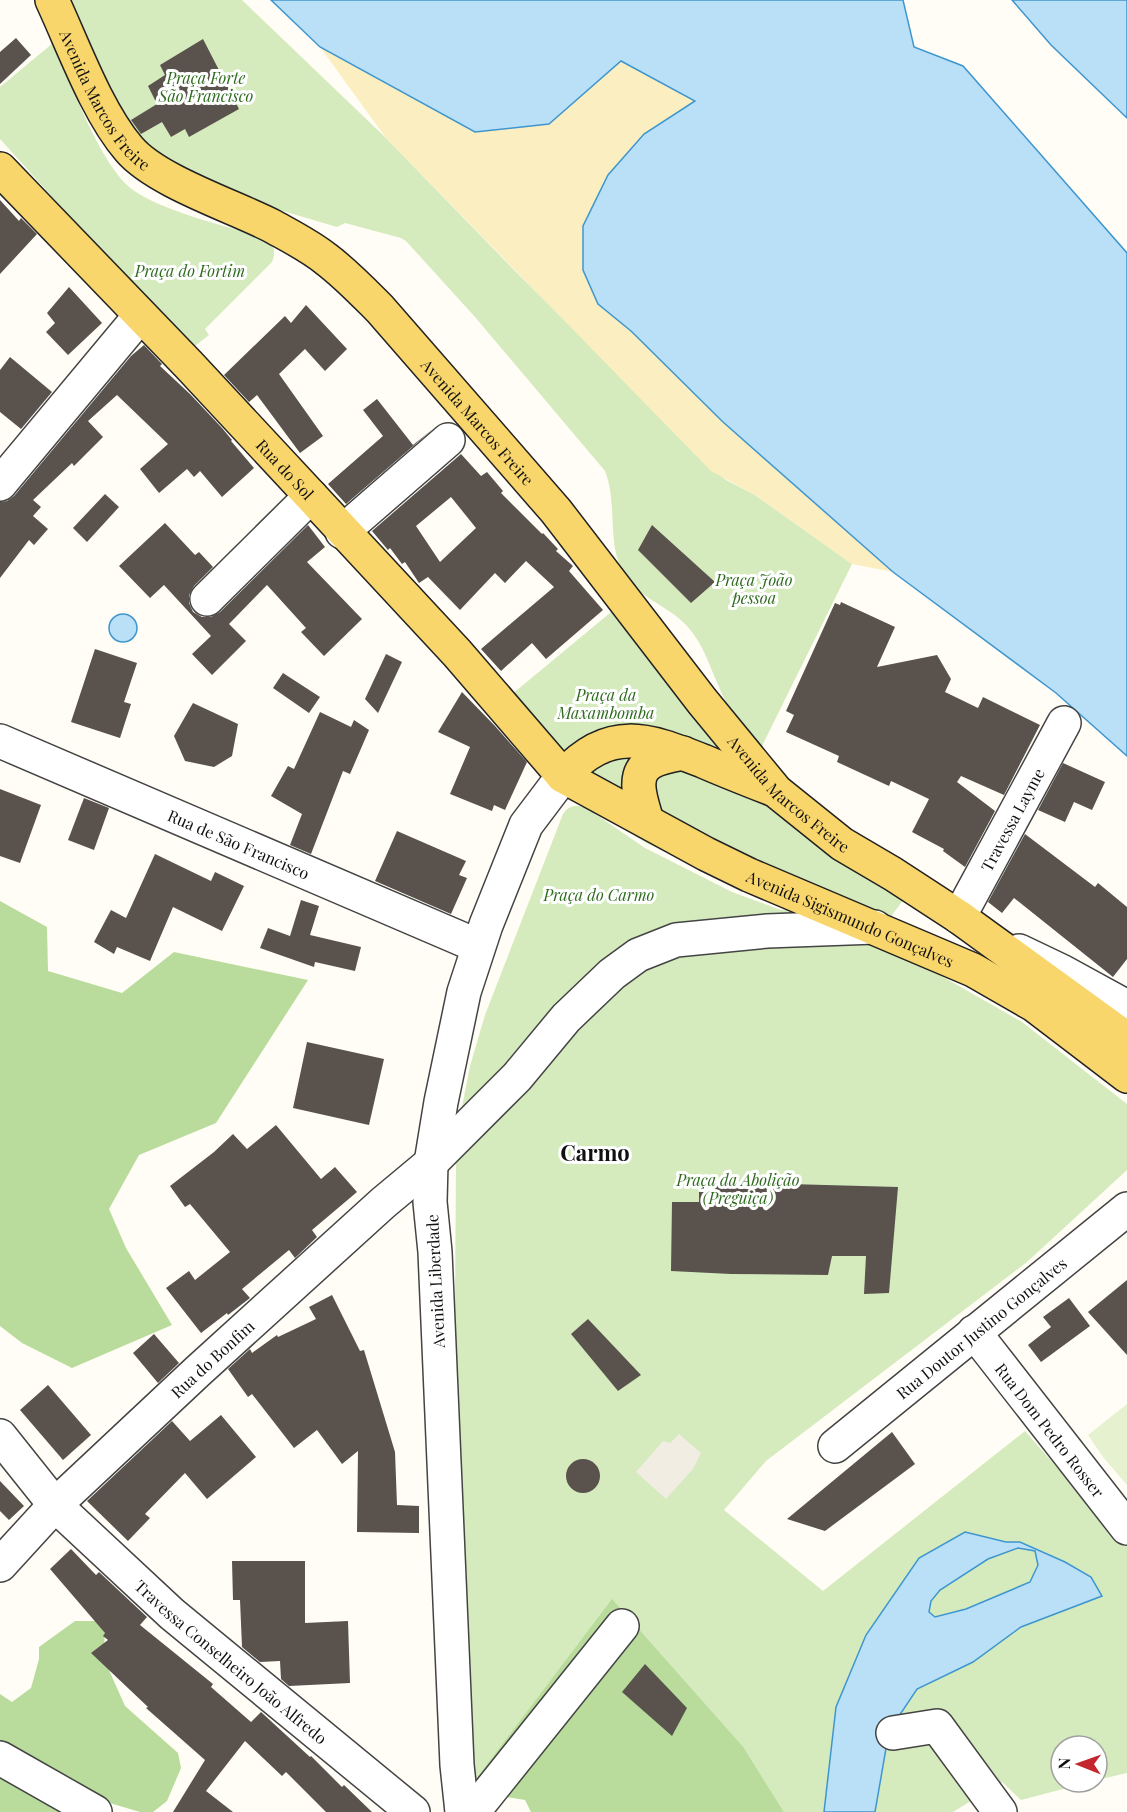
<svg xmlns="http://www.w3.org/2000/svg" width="1127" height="1812" viewBox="0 0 1127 1812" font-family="'Playfair Display',serif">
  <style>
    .green { fill: #d5ebbd }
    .forest { fill: #b9dc9c }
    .sand { fill: #fbeec1 }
    .pitch { fill: #e6f2cf }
    .plaza { fill: #f1ede2 }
    .water { fill: #b9e0f7; stroke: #3f96cf; stroke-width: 1.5; fill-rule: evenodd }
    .building { fill: #5a524d; fill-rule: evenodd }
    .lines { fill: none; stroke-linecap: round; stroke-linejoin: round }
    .minor-casing { stroke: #444; stroke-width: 36 }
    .major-casing { stroke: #222; stroke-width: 36 }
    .minor { stroke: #fff; stroke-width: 33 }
    .major { stroke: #f9d66b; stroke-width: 33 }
    .labels { text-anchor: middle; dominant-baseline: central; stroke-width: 6; stroke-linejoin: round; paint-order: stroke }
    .park-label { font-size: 16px; font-style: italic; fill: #2f6b1f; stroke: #fff }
    .street-label { font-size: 16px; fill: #111; stroke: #fff }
    .district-label { font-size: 22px; font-weight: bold; fill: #111; stroke: #fff }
  </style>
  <rect width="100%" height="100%" fill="#fffdf5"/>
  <g class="green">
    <path d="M70 0H242L386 138 515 271 726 480 755 495 852 564 762 746C743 731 728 710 719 687 710 667 703 643 687 626 666 603 632 597 620 566 608 539 617 501 605 471L475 317 406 241 401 238 345 223 337 227 225 194 145 148 115 106Z"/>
    <path d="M53 43C71 82 100 166 133 190 164 212 229 227 267 238 274 246 276 252 272 262L205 329 209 335 195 346 184 343 0 139V87Z"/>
    <path d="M616 608 904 899 892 915 898 940 872 930 606 959 591 970 577 988 561 1016 461 1112 470 1066 485 1015 563 814C569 805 575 805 585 807L645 848 732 892 781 910 805 909 732 886 683 860 646 843 610 820 511 695Z"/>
    <path d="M741 936 880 941 1022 1022 1127 1104V1170L1027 1262 766 1461 724 1510 823 1591 1025 1431 1127 1547V1773L1097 1780V1746H1061V1782H1090L1021 1800 1002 1782 953 1812H784L744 1748 467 1791 454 1452 456 1161 576 1016 651 965Z"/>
  </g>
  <g class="forest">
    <path d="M0 901 47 927 48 971 122 993 174 952 308 980 216 1123 139 1155 109 1209 126 1248 172 1325 72 1368 22 1343 0 1326Z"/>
    <path d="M612 1599 744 1748 784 1812H531L525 1800 467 1791Z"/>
    <path d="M75 1621H105L104 1659 125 1706 178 1753 181 1768 167 1801 153 1812H140L113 1804 16 1756 0 1743V1694L12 1702 31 1688 39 1659V1647Z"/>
    <path d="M0 1771 73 1812H0Z"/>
  </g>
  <path class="sand" d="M320 47 475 132 549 124 621 61 695 101 644 134 583 226V270L598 304 631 331 723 422 893 572 852 564 755 495 711 471 386 138Z"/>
  <path class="pitch" d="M1127 1404V1485L1103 1457 1088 1435Z"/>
  <path class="plaza" d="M679 1434 701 1453 693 1469 666 1499 636 1472 663 1441 670 1443Z"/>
  <g class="water">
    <path d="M271 0H903L914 47 963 66 1127 253V756L1056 693 893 572 723 422 631 331 598 304 583 270V226L608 175 644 134 695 101 621 61 549 124 475 132 320 47Z"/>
    <path d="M1012 0H1127V118L1051 45Z"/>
    <circle cx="123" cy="628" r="14"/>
    <path d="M965 1532 1006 1542H1020L1065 1562 1091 1577 1102 1596 1021 1627 973 1662 917 1689 889 1731 875 1812H824L836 1707 866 1635 919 1558ZM1018 1548 1035 1551 1038 1565 1030 1582 966 1609 935 1617 929 1612 931 1601 940 1590 988 1559Z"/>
  </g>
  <g class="building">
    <path d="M16 38 31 55 0 84V52Z"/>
    <path d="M203 39 239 109 189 137 185 129 171 137 162 122 141 134 131 120 157 104 148 86 165 75 160 65Z"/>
    <path d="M0 200 19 221 21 218 37 234 0 274Z"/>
    <path d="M69 287 102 323 68 355 46 332 55 323 47 313Z"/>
    <path d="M306 305 347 349 325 371 305 349 279 374 323 436 300 453 257 395 249 402 224 375 285 316 291 323Z"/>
    <path d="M144 345 162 364 160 366 190 394 222 428 232 440 231 441 254 468 222 497 200 471 194 477 187 469 159 493 140 469 168 444 117 395 88 421 103 437 74 466 72 463 33 500 41 507 33 516 48 529 34 545 29 540 0 578V502L7 501 14 496 131 356Z"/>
    <path d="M10 357 52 392 21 429 0 412V370Z"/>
    <path d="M377 399 413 445 433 429 346 504 328 484 383 436 363 410Z"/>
    <path d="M461 454 481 476 487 472 503 491 501 493 542 534 543 533 558 549 556 551 573 566 569 571 603 610 546 659 532 643 501 671 481 649 554 587 526 561 505 583 495 573 460 610 428 577 419 583 405 562 402 564 390 548 388 550 372 531ZM451 497 476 528 440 562 416 526Z"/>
    <path d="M105 494 119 507 87 542 73 528Z"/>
    <path d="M165 523 195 555 199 552 213 567 194 586 189 595V603L193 612 202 617H211L220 612 308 525 325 547 307 562 362 619 324 656 301 632 306 628 267 585 229 624 246 641 212 675 192 654 211 636 164 585 150 598 119 566Z"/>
    <path d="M652 525 715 582 691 603 638 550Z"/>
    <path d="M841 602 895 627 877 667 937 655 951 679 945 692 978 708 983 697 1040 725 1004 795 961 776 957 782 995 811 965 867 943 851 944 849 912 832 929 799 891 781 889 786 837 762 839 756 786 732 794 715 786 711 835 603 840 605Z"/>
    <path d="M95 649 137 663 124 702 131 704 120 738 71 722Z"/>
    <path d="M386 654 402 662 378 713 365 699Z"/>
    <path d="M283 673 320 697 309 713 273 688Z"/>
    <path d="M462 692 495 726 527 762 505 810 494 805 492 811 450 794 470 747 438 732Z"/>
    <path d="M193 703 238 724 232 756 214 767 185 761 174 736Z"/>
    <path d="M320 712 351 727 354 720 369 730 350 774 343 771 311 854 290 845 302 814 271 796 288 766 294 769Z"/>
    <path d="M1063 763 1105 782 1092 810 1074 802 1065 822 1038 810Z"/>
    <path d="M0 789 41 805 20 863 0 856Z"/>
    <path d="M84 798 109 808 94 850 68 840Z"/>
    <path d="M397 831 466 861 459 875 467 878 451 914 375 881Z"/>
    <path d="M1025 834 1095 887 1098 883 1127 907V959L1113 977 1014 898 1002 913 988 902Z"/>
    <path d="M155 854 211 881 215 872 244 886 222 931 173 907 150 961 117 947 114 954 94 942 111 910 126 918Z"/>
    <path d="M301 900 319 906 310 935 361 947 355 971 315 962 314 967 260 948 268 928 290 936Z"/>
    <path d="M307 1042 384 1059 369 1125 293 1108Z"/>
    <path d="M276 1125 321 1179 335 1167 357 1192 312 1230 317 1237 295 1258 289 1250 242 1289 250 1298 228 1315 227 1313 201 1333 166 1288 189 1271 195 1280 230 1252 190 1204 185 1207 170 1186 214 1152 233 1134 247 1149Z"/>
    <path d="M715 1182 898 1187 889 1293 864 1294 866 1256H832L828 1275 731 1274 671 1271 672 1202H699V1192H715Z"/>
    <path d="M1127 1280V1355L1088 1312Z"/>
    <path d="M332 1295 360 1351 364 1350 395 1452 397 1505 419 1506V1533L357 1532 358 1451 342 1464 317 1430 294 1448 252 1394 248 1397 228 1369 250 1349 252 1353 277 1335 278 1337 316 1319 309 1307Z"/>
    <path d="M1069 1298 1090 1326 1041 1362 1028 1345 1051 1327 1043 1317Z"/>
    <path d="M588 1319 641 1375 618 1391 571 1334Z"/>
    <path d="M154 1334 179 1363 158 1383 133 1353Z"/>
    <path d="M48 1385 91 1435 63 1460 20 1410Z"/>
    <path d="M221 1415 256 1457 207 1499 185 1473 145 1514 150 1518 128 1541 87 1501 172 1421 190 1441Z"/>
    <path d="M892 1432 915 1464 825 1531 787 1519Z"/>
    <circle cx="583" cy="1476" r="17"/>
    <path d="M0 1481 24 1506 9 1520 0 1511Z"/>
    <path d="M71 1549 96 1575 99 1572 147 1617 140 1625 213 1684 211 1687 251 1722 261 1712 310 1757 311 1756 342 1787 344 1785 372 1812H326L286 1772 282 1776 245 1741 206 1791 233 1812H173L205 1760 146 1708 148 1707 91 1653 108 1640 103 1636 105 1633 50 1569Z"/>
    <path d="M232 1561H305V1623L348 1621 350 1683 289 1686 281 1679 280 1661 260 1662 242 1647 240 1600H233Z"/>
    <path d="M645 1664 687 1708 672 1736 622 1692Z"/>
  </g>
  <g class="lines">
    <g class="minor-casing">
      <g id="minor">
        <path d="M0 484 140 316"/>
        <path d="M342 532 448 440"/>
        <path d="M207 599 311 496"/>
        <path id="s1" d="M0 741 478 946"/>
        <path id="s2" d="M959 917 1064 723"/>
        <path d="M1019 951 1063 972 1127 1007"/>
        <path id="s3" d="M974 1332 1127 1528"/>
        <path id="s4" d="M0 1436 55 1505 172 1614 413 1812"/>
        <path id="s5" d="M835 1446 1127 1209"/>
        <path id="s6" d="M0 1565 55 1505 198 1371 383 1203 431 1163 517 1077 566 1018 612 974 638 955 676 940 767 931 875 927"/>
        <path d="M893 1733 937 1726 1000 1812"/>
        <path d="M0 1758 95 1812"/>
        <path d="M462 1812 457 1765 435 1252 430 1202 431 1163 441 1102 464 992 486 925 526 825 563 776"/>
        <path d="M473 1812 622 1626"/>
      </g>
    </g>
    <g class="major-casing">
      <g id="major">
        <path id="s7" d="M52 0C73 45 97 112 129 149 156 181 233 206 272 226 290 236 310 246 326 259 346 274 363 292 380 309L556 511 702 701 776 791 842 844 893 874 959 917 1127 1039"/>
        <path id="s8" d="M0 169 189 365 311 496 457 653 563 776 706 854 749 875 973 970 1034 1005 1127 1076"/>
        <path d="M563 776C609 725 647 739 703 761 726 771 749 780 772 789"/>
        <path d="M647 821C642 803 630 775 650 763 659 757 672 755 683 753"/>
      </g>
    </g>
    <use href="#minor" class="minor"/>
    <use href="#major" class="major"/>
  </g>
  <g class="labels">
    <g class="park-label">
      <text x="206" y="77">Praça Forte<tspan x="206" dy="18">São Francisco</tspan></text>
      <text x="190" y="270">Praça do Fortim</text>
      <text x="754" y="579">Praça João<tspan x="754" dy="18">pessoa</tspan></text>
      <text x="606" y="694">Praça da<tspan x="606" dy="18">Maxambomba</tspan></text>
      <text x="599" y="894">Praça do Carmo</text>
      <text x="738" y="1179">Praça da Abolição<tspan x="738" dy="18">(Preguiça)</tspan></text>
    </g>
    <g class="street-label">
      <text stroke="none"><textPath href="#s7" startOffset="114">Avenida Marcos Freire</textPath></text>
      <text stroke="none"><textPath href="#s7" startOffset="618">Avenida Marcos Freire</textPath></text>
      <text stroke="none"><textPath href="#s8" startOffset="414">Rua do Sol</textPath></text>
      <text stroke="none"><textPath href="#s7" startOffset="1104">Avenida Marcos Freire</textPath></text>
      <text stroke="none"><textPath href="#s2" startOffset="111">Travessa Layme</textPath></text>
      <text stroke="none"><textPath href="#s1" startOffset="260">Rua de São Francisco</textPath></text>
      <text stroke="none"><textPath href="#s8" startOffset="1149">Avenida Sigismundo Gonçalves</textPath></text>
      <text transform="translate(435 1281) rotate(-93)">Avenida Liberdade</text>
      <text stroke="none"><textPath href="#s5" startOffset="188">Rua Doutor Justino Gonçalves</textPath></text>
      <text stroke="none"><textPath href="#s6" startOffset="296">Rua do Bonfim</textPath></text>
      <text stroke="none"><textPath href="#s3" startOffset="124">Rua Dom Pedro Rosser</textPath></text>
      <text stroke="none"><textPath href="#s4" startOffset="324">Travessa Conselheiro João Alfredo</textPath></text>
    </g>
    <g class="district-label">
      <text x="595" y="1152">Carmo</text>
    </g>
  </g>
  <g transform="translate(1079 1764) rotate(271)"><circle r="28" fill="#ffffff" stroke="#a0a0a0" stroke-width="1.5"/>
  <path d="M0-4.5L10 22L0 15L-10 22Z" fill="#c4262e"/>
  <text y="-9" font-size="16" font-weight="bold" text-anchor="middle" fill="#111111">N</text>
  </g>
</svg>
